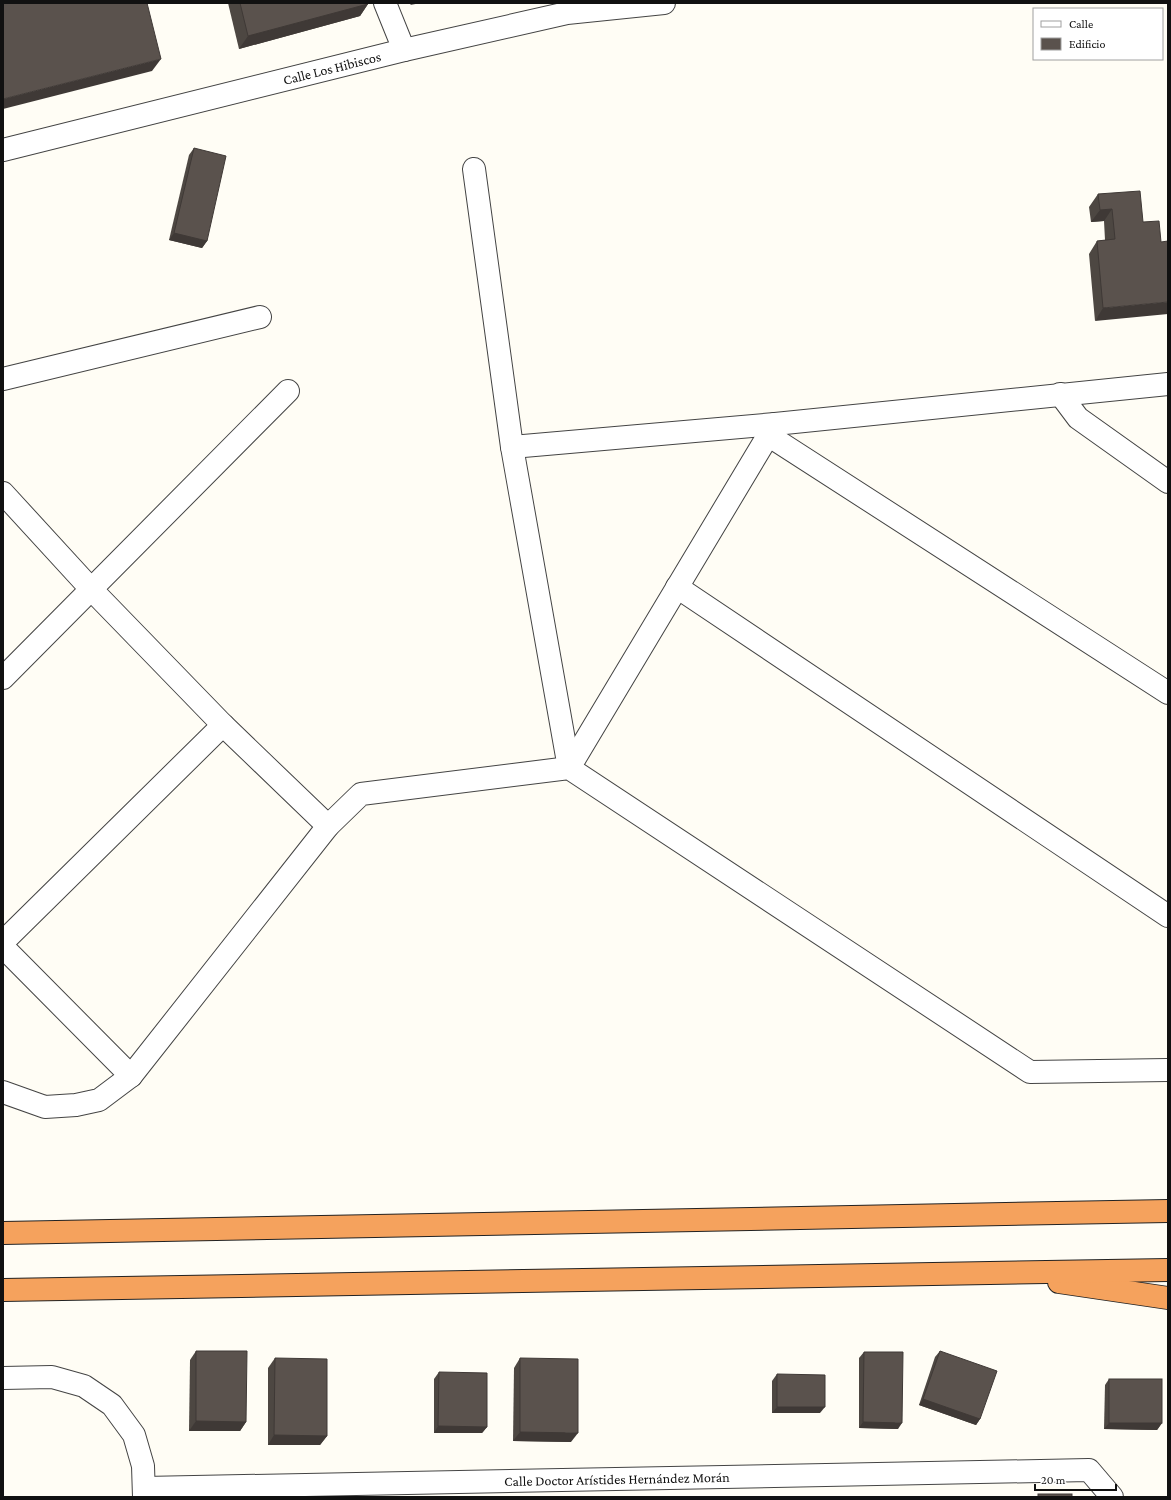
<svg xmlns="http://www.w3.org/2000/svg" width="1171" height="1500" viewBox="0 0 1171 1500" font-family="'Crimson Pro',serif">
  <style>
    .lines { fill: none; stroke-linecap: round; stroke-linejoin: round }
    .street-casing { stroke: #444; stroke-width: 24 }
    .highway-casing { stroke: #222; stroke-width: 24 }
    .street { stroke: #fff; stroke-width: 22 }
    .highway { stroke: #f5a25d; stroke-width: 22 }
    .wall { fill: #4d4742 }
    .shaded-wall { fill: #3f3936 }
    .building { fill: #5a524d; stroke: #3f3936 }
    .labels { text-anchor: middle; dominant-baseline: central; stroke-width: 4; stroke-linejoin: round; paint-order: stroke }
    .street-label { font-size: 14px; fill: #111; stroke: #fff }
  </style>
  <rect width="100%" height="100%" fill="#fffdf5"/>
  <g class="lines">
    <g class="street-casing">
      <g id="street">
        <path d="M385 3 404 50"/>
        <path id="s1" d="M3 150 404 50 567 13 664 3"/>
        <path d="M474 169 512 447 569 768"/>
        <path d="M3 379 260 317"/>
        <path d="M1060 394 1078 418 1168 482"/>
        <path d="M768 435 1168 693"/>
        <path d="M512 447 775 424 1168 384"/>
        <path d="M3 493 91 589 223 725 328 826"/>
        <path d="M677 587 1168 916"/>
        <path d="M3 678 288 391"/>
        <path d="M569 768 775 424"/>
        <path d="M3 942 223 725"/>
        <path d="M3 947 131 1076"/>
        <path d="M3 1092 45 1107 76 1105 99 1100 131 1076 328 826 361 794 569 768 1030 1072 1168 1070"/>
        <path d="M3 1378 52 1377 84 1386 112 1405 134 1435 143 1466 144 1497"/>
        <path id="s2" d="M144 1488 1089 1470 1112 1497"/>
      </g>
    </g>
    <g class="highway-casing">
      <g id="highway">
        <path d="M3 1233 1168 1211"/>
        <path d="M1059 1282 1168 1298"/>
        <path d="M3 1290 1168 1270"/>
      </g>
    </g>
    <use href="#street" class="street"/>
    <use href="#highway" class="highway"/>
  </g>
  <g class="wall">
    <path d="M228 3H368V4L360 16 239 49Z"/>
    <path d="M194 148 207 241 202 248 169 240 189 155Z"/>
    <path d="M1098 194 1143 222 1161 242 1095 321 1089 254 1097 241 1105 240 1104 221 1091 222 1089 207Z"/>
    <path d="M196 1351 246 1422 240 1431H189L190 1360Z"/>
    <path d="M940 1351 980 1419 976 1425 919 1405 935 1357Z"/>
    <path d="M864 1352 898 1429 859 1428V1358Z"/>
    <path d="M275 1358 327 1436 320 1445H268V1368Z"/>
    <path d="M520 1358 571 1442 513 1441 514 1368Z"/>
    <path d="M439 1372 487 1427 482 1433H434V1379Z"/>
    <path d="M777 1374 820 1413H772V1381Z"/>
    <path d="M1109 1379 1162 1423 1157 1430 1104 1429 1105 1385Z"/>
  </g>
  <g class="shaded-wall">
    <path d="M412 3H421L410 5Z"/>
    <path d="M368 4 360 16 239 49 248 36Z"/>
    <path d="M161 59 152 71 3 109V99Z"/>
    <path d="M1112 209 1104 221 1091 222 1100 210Z"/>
    <path d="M174 233 207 241 202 248 169 240Z"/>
    <path d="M1168 302V314L1095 321 1103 308Z"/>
    <path d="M923 1399 980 1419 976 1425 919 1405Z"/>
    <path d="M777 1407H825L820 1413H772Z"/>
    <path d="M196 1421 246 1422 240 1431H189Z"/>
    <path d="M863 1422 902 1423 898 1429 859 1428Z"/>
    <path d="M1109 1423H1162L1157 1430 1104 1429Z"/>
    <path d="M438 1426 487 1427 482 1433H434Z"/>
    <path d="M520 1432 578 1433 571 1442 513 1441Z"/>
    <path d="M274 1435 327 1436 320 1445H268Z"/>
  </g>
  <g class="building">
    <path d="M3 3H147L161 59 3 99Z"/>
    <path d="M240 3H368V4L248 36Z"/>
    <path d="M194 148 226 156 207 241 174 233Z"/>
    <path d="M1140 191 1143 222 1159 221 1161 242 1168 241V302L1103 308 1097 241 1115 239 1112 209 1100 210 1098 194Z"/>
    <path d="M196 1351H247L246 1422 196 1421Z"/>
    <path d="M940 1351 997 1371 980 1419 923 1399Z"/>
    <path d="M864 1352H903L902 1423 863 1422Z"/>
    <path d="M275 1358 327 1359V1436L274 1435Z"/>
    <path d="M520 1358 578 1359V1433L520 1432Z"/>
    <path d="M439 1372 487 1373V1427L438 1426Z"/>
    <path d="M777 1374 825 1375V1407H777Z"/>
    <rect x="1109" y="1379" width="53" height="44"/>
    <rect x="1038" y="1494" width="34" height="3"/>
  </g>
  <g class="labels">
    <g class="street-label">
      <text stroke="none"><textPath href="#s1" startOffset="339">Calle Los Hibiscos</textPath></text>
      <text stroke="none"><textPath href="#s2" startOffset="473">Calle Doctor Arístides Hernández Morán</textPath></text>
    </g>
  </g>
  <rect width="1171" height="1500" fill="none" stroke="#111111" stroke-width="8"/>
  <rect x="1033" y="8" width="130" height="52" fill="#ffffff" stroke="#a0a0a0"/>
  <rect x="1041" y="21" width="20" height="6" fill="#ffffff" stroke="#a0a0a0"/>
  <text x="1069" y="28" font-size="12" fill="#111111">Calle</text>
  <rect x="1041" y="38" width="20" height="12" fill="#5a524d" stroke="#a0a0a0"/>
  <text x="1069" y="48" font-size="12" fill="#111111">Edificio</text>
  <path d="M1035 1484v6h81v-6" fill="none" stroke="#111111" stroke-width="2"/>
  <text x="1041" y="1484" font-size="12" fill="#111111" stroke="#ffffff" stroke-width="3" paint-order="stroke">20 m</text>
</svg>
